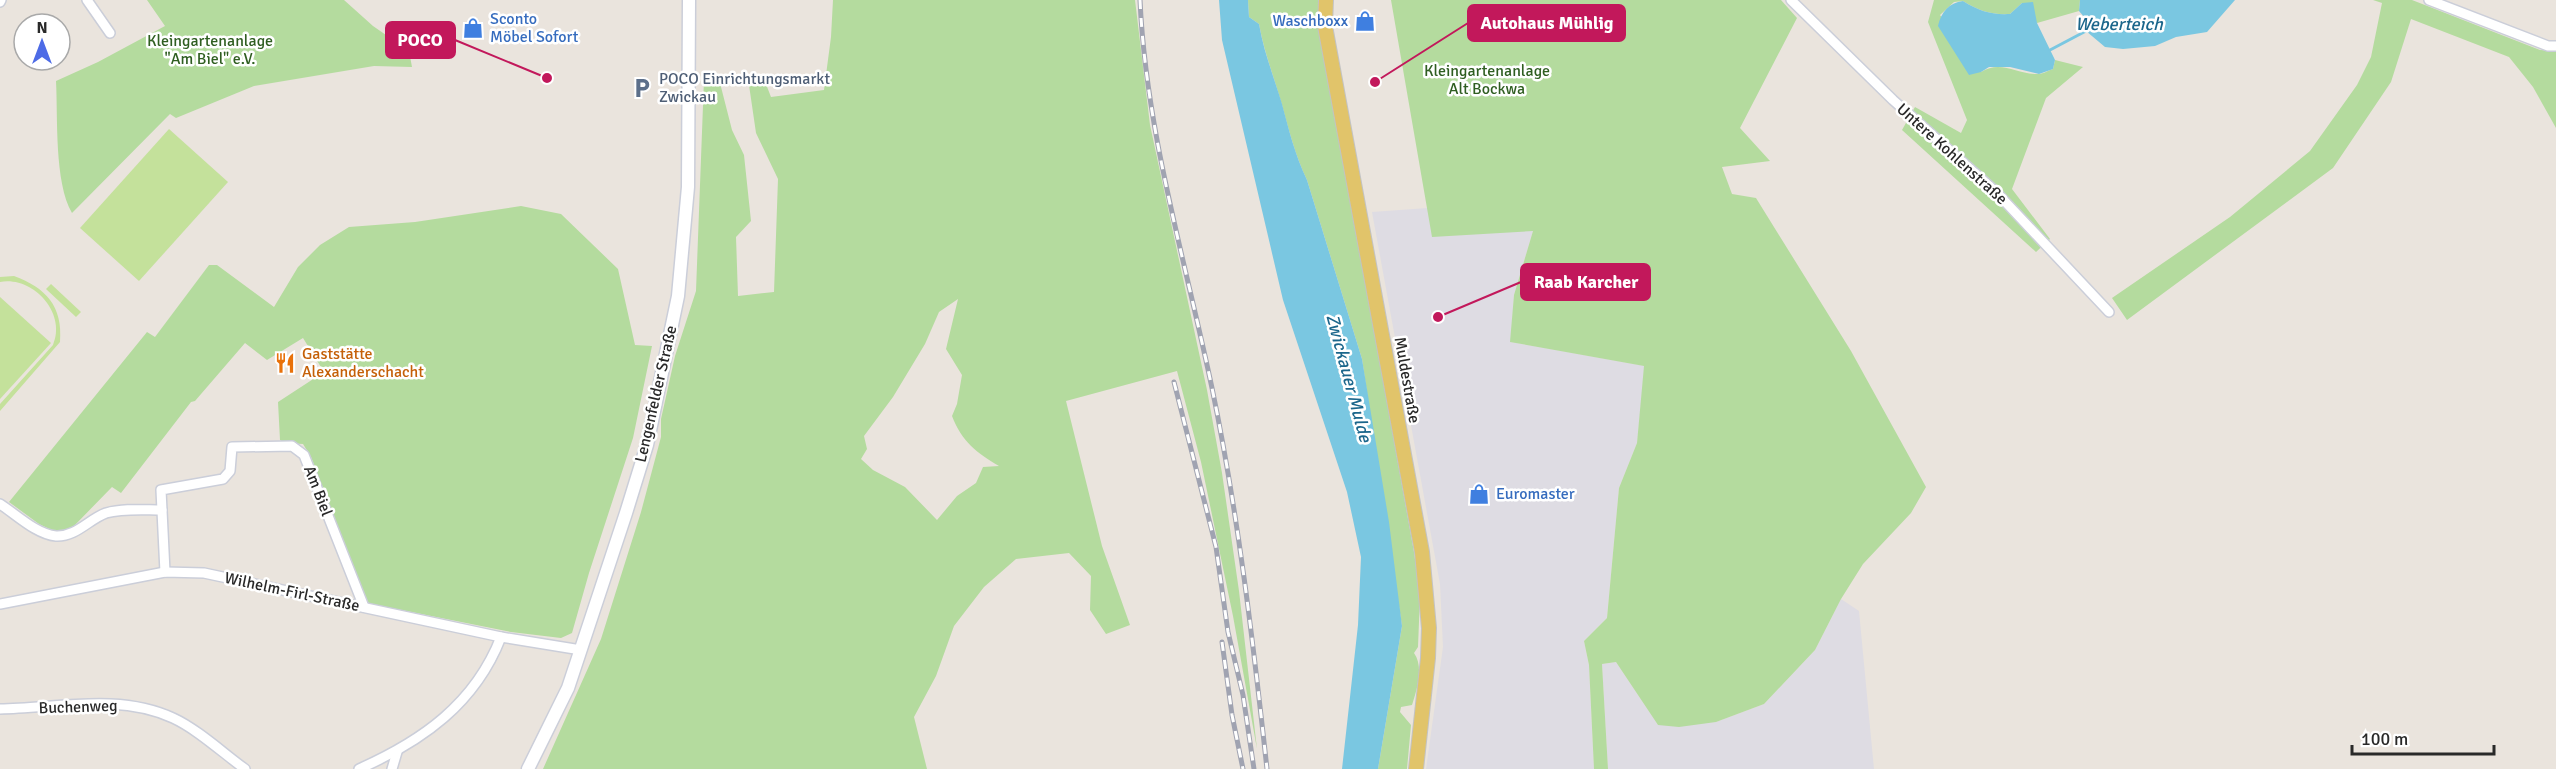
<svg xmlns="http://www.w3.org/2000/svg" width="2556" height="769" viewBox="0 0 2556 769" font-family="Signika,sans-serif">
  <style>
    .industrial { fill: #dedce3 }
    .green { fill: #b4db9e; fill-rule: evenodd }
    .pitch { fill: #c4e19b }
    .water { fill: #7ac7e1 }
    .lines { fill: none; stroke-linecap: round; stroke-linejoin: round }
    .stream { stroke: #7ac7e1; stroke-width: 3 }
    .street-casing { stroke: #cbced9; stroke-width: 12 }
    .secondary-casing { stroke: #cbced9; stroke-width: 15 }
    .primary-casing { stroke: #c3c3c3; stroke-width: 16 }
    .street { stroke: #fff; stroke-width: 9 }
    .secondary { stroke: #fff; stroke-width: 12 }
    .primary { stroke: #e1c46a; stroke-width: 14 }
    .rail-casing { stroke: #a0a3b1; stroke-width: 5 }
    .rail { stroke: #fff; stroke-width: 3; stroke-dasharray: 9; stroke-linecap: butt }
    .labels { text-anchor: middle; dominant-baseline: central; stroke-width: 5; stroke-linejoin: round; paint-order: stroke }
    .shop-label { font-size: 16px; fill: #366cbe; stroke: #fff; text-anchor: start }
    .park-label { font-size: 16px; fill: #2f5e21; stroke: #fff }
    .service-label { font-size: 16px; fill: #4e5e75; stroke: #fff; text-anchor: start }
    .street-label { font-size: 16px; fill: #292929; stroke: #fff }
    .food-label { font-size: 16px; fill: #c56008; stroke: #fff; text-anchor: start }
    .water-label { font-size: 18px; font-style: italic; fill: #1b668b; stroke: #fff }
    .leader { fill: none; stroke: #c2185b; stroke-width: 2 }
    .callout-dot { fill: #c2185b; stroke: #fff; stroke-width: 2 }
    .callout { fill: #c2185b; stroke: #c2185b; stroke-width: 2 }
    .callout-label { font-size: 18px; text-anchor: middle; font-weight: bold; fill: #fff }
  </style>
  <rect width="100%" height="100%" fill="#eae4dd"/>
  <g class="industrial">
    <path d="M1428 208 1430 222 1533 231 1514 295 1511 342 1645 366 1637 443 1619 488 1607 618 1584 641 1589 665 1594 769H1426L1443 647 1440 584 1372 212Z"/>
    <path d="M1841 599 1859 611 1874 769H1608L1602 664 1616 662 1658 725 1716 722 1764 704 1815 650Z"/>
  </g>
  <g class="green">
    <path d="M147 0H344L373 26 409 51 412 67 374 66 254 86 176 118 170 114 72 213C54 182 58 117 56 81L98 62 165 26Z"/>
    <path d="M833 0H1135L1150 125 1207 390 1222 473 1239 591 1257 749 1233 616 1201 462 1177 371 1066 401 1102 546 1130 625 1106 634 1090 610 1091 576 1069 553 1016 559 984 587 954 626 936 676 914 717 927 769H543L601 639 641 512 661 437V419L675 356 696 291 704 79 720 83 732 130 744 155 751 221 736 237 738 296 774 292 778 179 756 133 749 85 764 79 771 97 824 90 831 37ZM958 299 946 349 962 375 957 404 952 416C962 442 976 452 999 466L983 467 976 483 957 496 937 520 905 487 873 470 861 459 867 449 864 436 893 397 925 344 939 312Z"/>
    <path d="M1248 0H1322L1319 25 1414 552 1420 596 1418 647 1414 653C1424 667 1417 689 1412 705L1401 707 1400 712 1411 725 1407 769H1378L1402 626 1362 359 1307 180C1295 155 1289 130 1282 105 1274 77 1264 52 1259 24L1249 17Z"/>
    <path d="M1391 0H1781L1797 18 1740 128 1770 161 1722 167 1732 194 1756 198 1851 351 1926 487 1911 513 1863 564 1841 599 1815 650 1764 704 1716 722 1679 727 1658 725 1616 662 1602 664 1608 769H1594L1589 665 1584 641 1607 618 1619 488 1637 443 1644 366 1510 342 1514 295 1533 231 1432 237Z"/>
    <path d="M1934 0H2080L2079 11 2037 23 2022 3 2010 14C1991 15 1979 11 1963 1L1954 2 1940 15 1981 72C2001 59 2018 75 2039 74 2043 74 2049 70 2053 69L2055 60 2083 67 2046 98 2012 189 2050 239 2036 252 1902 130 1915 107 1961 133 1967 120 1928 22Z"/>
    <path d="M2373 0H2412L2540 50 2556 51V128L2533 87 2509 57 2411 19 2391 82 2333 168 2127 320 2112 298 2230 217 2310 151 2357 85 2371 57 2382 3Z"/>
    <path d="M521 206 561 214 618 269 635 345 652 346 633 438 589 573 572 633 561 638 511 632 366 603 311 457 303 444 286 443 280 440 278 402 324 372 303 338 267 360 245 343 195 401 191 402 121 493 112 487 74 526 58 533 39 524 9 502 147 332 155 337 209 265H217L274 307 298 267 320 245 349 227 415 222Z"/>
  </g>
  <g class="pitch">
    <path d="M169 129 228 182 139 281 80 228Z"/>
    <path d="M14 276C46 288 63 306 60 342L0 411V404L53 345C67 313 33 276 0 282V277Z"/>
    <path d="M51 284 81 312 76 317 46 289Z"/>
    <path d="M0 297 51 343 0 399Z"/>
  </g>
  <g class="water">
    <path d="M1219 0H1248L1249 17 1259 24C1264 53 1274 77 1282 104 1289 130 1295 155 1307 180L1362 359 1389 522 1402 626 1378 769H1342L1358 625 1361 557 1347 492 1283 300 1222 40Z"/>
    <path d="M2080 0H2235L2207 32 2176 37 2155 46 2123 49 2105 47 2086 31 2085 18 2079 11Z"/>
    <path d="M1963 1C1979 11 1991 15 2010 14L2022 3 2033 2 2037 23 2055 60 2053 69 2039 74 2010 67H1989L1981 72 1969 75 1938 26C1941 12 1949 3 1963 1Z"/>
  </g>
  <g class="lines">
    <path class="stream" d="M2050 50 2086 31"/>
    <g class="street-casing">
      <g id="street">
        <path d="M87 0 110 33"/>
        <path d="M1791 0 1893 100 1997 193 2109 312"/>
        <path d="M2429 0 2548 46H2556"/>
        <path d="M0 2 1 0"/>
        <path d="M0 504C17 515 36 534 56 536 76 537 89 519 106 513 124 508 144 510 162 510"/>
        <path d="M165 572 161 490 223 479 230 471 232 447 292 446 304 455 364 607"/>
        <path d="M0 604 165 572 204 573 501 637 581 650"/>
        <path d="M0 709C57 708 120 693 173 718 197 729 223 753 245 769"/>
        <path d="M359 769C422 741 475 704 501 637"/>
        <path d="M392 769 397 752"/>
      </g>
    </g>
    <g class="secondary-casing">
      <path id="secondary" d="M528 769 568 688 626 513 647 445 678 296 688 187 689 0"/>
    </g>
    <g class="primary-casing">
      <path id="primary" d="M1326 0 1325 26 1422 552 1429 628 1428 658 1416 769"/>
    </g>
    <use href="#street" class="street"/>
    <use href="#secondary" class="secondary"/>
    <use href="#primary" class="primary"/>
    <g class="rail-casing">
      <g id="rail">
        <path d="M1140 0C1146 132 1185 259 1212 388 1238 513 1253 641 1267 769"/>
        <path d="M1174 382 1216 547 1228 632 1243 695 1254 769"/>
        <path d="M1222 642 1232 715 1243 769"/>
      </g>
    </g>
    <use href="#rail" class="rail"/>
  </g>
  <defs>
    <g id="shop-bare" transform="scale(1.62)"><path d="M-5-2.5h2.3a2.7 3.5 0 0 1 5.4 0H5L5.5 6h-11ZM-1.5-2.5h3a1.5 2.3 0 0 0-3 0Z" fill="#3f7fe0" stroke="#fff" stroke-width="2.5" paint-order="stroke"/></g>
    <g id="parking-bare" transform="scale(1.62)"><path d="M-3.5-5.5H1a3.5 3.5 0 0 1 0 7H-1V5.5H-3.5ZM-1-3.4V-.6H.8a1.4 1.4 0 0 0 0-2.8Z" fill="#5c6f8a" stroke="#fff" stroke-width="2.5" paint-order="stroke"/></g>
    <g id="restaurant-bare" transform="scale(1.62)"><path d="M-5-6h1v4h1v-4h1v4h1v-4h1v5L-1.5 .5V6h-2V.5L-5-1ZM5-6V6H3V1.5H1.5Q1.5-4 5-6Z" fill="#e8710a" stroke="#fff" stroke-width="2.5" paint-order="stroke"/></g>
  </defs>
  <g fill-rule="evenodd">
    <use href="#shop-bare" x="1365" y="21"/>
    <use href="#shop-bare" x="473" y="28"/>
    <use href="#parking-bare" x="642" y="88"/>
    <use href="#restaurant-bare" x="285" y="363"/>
    <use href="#shop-bare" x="1479" y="494"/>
  </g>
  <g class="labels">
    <g class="shop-label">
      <text x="490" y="19">Sconto<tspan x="490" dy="18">Möbel Sofort</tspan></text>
      <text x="1348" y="21" text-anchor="end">Waschboxx</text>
      <text x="1496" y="494">Euromaster</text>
    </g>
    <g class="park-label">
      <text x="210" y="41">Kleingartenanlage<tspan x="210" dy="18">"Am Biel" e.V.</tspan></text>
      <text x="1487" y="71">Kleingartenanlage<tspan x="1487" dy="18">Alt Bockwa</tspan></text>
    </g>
    <g class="service-label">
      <text x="659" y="79">POCO Einrichtungsmarkt<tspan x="659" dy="18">Zwickau</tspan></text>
    </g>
    <g class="street-label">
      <text transform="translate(1952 154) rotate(42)">Untere Kohlenstraße</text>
      <text transform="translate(1407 380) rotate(80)">Muldestraße</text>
      <text transform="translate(656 394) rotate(-77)">Lengenfelder Straße</text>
      <text transform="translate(318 491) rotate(69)">Am Biel</text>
      <text transform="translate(292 592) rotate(12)">Wilhelm-Firl-Straße</text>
      <text transform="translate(78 707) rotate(-2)">Buchenweg</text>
    </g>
    <g class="food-label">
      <text x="302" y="354">Gaststätte<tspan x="302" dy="18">Alexanderschacht</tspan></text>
    </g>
    <g class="water-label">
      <text x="2119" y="24">Weberteich</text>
      <text transform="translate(1349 378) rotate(75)">Zwickauer Mulde</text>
    </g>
  </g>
  <path class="leader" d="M1375 82L1468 23M547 78L455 40M1438 317L1521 282"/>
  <g class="callout-dot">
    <circle cx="1375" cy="82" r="6"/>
    <circle cx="547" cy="78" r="6"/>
    <circle cx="1438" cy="317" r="6"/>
  </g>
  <g class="callout">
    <rect x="1468" y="5" width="157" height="36" rx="6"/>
    <rect x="386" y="22" width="69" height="36" rx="6"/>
    <rect x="1521" y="264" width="129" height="36" rx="6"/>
  </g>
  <g class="callout-label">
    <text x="1547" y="29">Autohaus Mühlig</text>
    <text x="420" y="46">POCO</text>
    <text x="1586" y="288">Raab Karcher</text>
  </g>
  <g transform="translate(42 42)"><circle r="28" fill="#ffffff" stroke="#a9a9a9" stroke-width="1.5"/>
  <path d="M0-4.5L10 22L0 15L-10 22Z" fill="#4d6be6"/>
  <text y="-9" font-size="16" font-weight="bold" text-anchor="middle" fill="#292929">N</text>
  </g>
  <path d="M2352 745v9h142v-9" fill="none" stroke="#292929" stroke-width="3"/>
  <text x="2361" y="745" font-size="18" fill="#292929" stroke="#ffffff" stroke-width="4.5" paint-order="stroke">100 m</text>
</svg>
